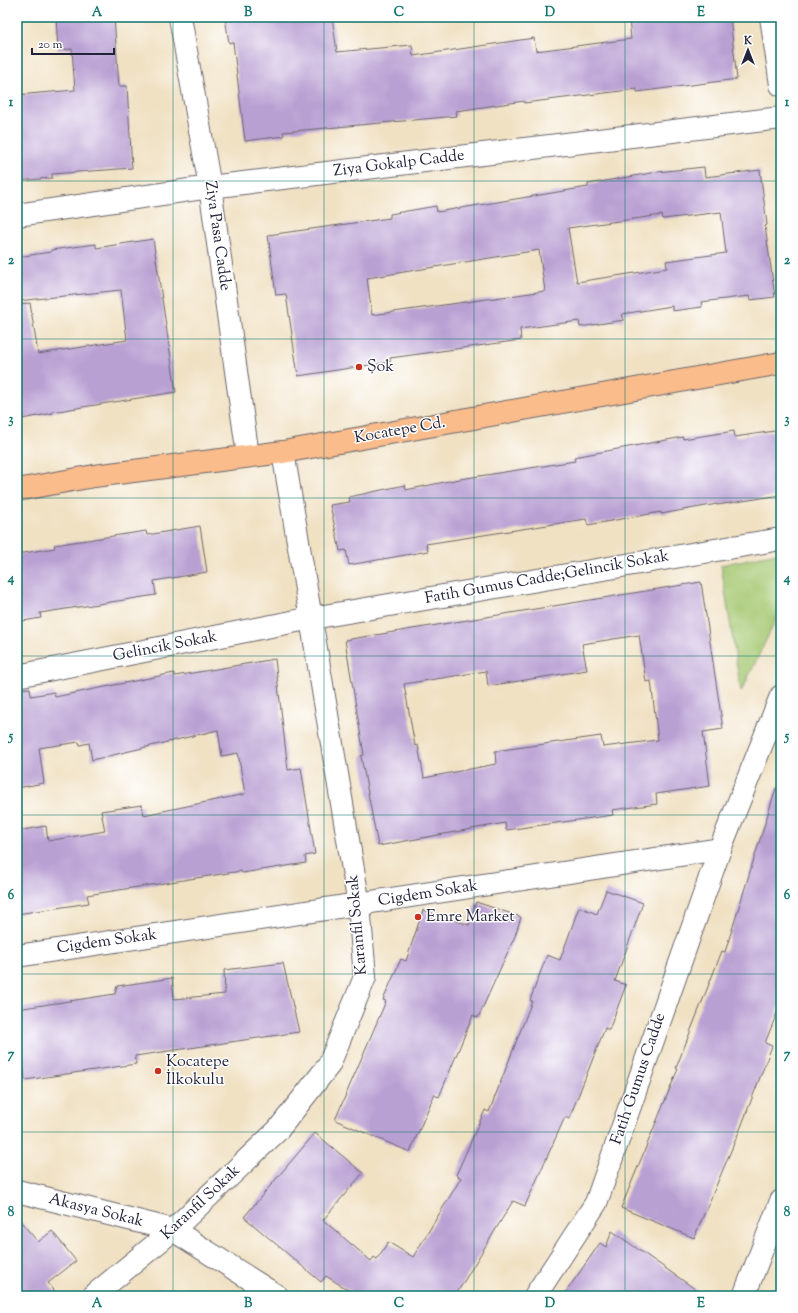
<svg xmlns="http://www.w3.org/2000/svg" width="798" height="1313" viewBox="0 0 798 1313" font-family="'Sorts Mill Goudy',serif">
  <style>
    .green { fill: #a4c770; stroke: #637456 }
    .building { fill: #b9a0d3; fill-rule: evenodd }
    .lines { fill: none; stroke-linecap: round; stroke-linejoin: round }
    .minor-casing { stroke: #6a656b; stroke-width: 24 }
    .major-casing { stroke: #6a656b; stroke-width: 24 }
    .minor { stroke: #fff; stroke-width: 22 }
    .major { stroke: #fabc8b; stroke-width: 22 }
    .grid { fill: none; stroke: #0f766e; stroke-width: 1; stroke-opacity: 0.55 }
    .poi-dot { fill: #c8321e; stroke: #fff; stroke-width: 1.5 }
    .labels { text-anchor: middle; dominant-baseline: central; stroke-width: 3; stroke-linejoin: round; paint-order: stroke }
    .street-label { font-size: 16px; fill: #22223b; stroke: #fff }
    .poi-label { font-size: 16px; fill: #22223b; stroke: #fff; text-anchor: start }
    .neatline { fill: none; stroke: #0f766e; stroke-width: 1.5 }
    .grid-label { font-size: 13px; text-anchor: middle; font-weight: bold; fill: #0f766e }
  </style>
  <rect width="100%" height="100%" fill="#fff"/>
  <filter id="ink" filterUnits="userSpaceOnUse"><feTurbulence type="fractalNoise" baseFrequency=".025" numOctaves="2"/><feDisplacementMap in="SourceGraphic" scale="8" xChannelSelector="R" yChannelSelector="G"/><feConvolveMatrix kernelMatrix="1 2 1 2 8 2 1 2 1" color-interpolation-filters="sRGB"/></filter>
  <filter id="wash" filterUnits="userSpaceOnUse"><feTurbulence type="fractalNoise" baseFrequency=".012" numOctaves="4" result="noise"/><feDisplacementMap in="SourceGraphic" scale="16" xChannelSelector="R" yChannelSelector="G"/><feGaussianBlur stdDeviation="0.9" result="paint"/><feColorMatrix in="noise" values="0 0 0 0 0 0 0 0 0 0 0 0 0 0 0 0 0 1.4 0 .05"/><feComposite in="paint" operator="in"/></filter>
  <g filter="url(#wash)">
    <rect width="100%" height="100%" fill="#f0e1c3"/>
    <path class="green" d="M781 552V609L741 692 721 565Z"/>
    <g id="blocks">
      <g class="building">
        <path d="M56 17H114L119 86H127L132 168 52 174V178L17 181V95L75 90 72 49 58 50Z"/>
        <path d="M225 17H332L337 52 412 45 413 56 534 38 536 51 631 39 629 19 647 17H730L737 79 637 92V89L524 103V101L456 111 457 116 283 132 284 136 245 141 233 42 229 43Z"/>
        <path d="M704 167 705 177 760 170 767 225 765 226 775 297 750 300 749 296 701 302 702 307 672 311V306L622 314 624 320 580 327 579 321 520 329 521 340 390 358V362L298 376 286 294 276 295 268 235 390 218V214L436 206 437 212 588 187V184L657 172ZM721 212 726 253 666 261 667 268 577 282 568 228 662 215 663 219ZM539 250 545 291 372 315 367 278Z"/>
        <path d="M153 239 176 392 52 412 53 413 17 420V304L30 303 38 354 127 340 121 290 17 301V257L51 252V250L96 244V248Z"/>
        <path d="M781 430V495L717 505V504L661 514V512L588 525 586 519 426 544 428 551 349 565 346 550 340 551 330 505 350 502 349 497 405 485 406 490 454 480 575 461 574 457 683 437V439L734 431 735 437Z"/>
        <path d="M200 526 207 572 154 581 156 595 40 613 41 618 17 622V554L55 548 54 545 146 531 147 535Z"/>
        <path d="M701 582 723 729 703 732 710 786 656 794 657 804 612 810 613 815 506 830 505 823 378 846 361 756 364 755 345 640ZM639 635 646 682 651 681 658 740 603 747 601 736 495 751 496 764 424 778 418 745 415 746 404 684 486 671 488 686 587 670 582 644Z"/>
        <path d="M275 659 288 770 301 768 315 854 305 856 306 863 242 873 241 871 87 895 89 903 17 914V831L46 826 48 841 105 831 101 811 142 805 144 815 245 794 238 753 222 756 218 730 92 760 89 743 80 745 79 742 39 748 44 783 17 788V689L30 688 31 696 54 692 55 697 174 673 175 676Z"/>
        <path d="M776 788 781 789V1003L765 1043 772 1046 741 1127 694 1238 621 1208 678 1069 676 1068 722 951 725 952Z"/>
        <path d="M606 890 643 903 615 981 626 985 609 1030 605 1028 569 1119 565 1117 525 1206 513 1201 455 1296H358L326 1276 321 1282 244 1217 315 1133 363 1173 323 1220 371 1261 374 1257 377 1259 388 1242 413 1257 461 1178 456 1175 485 1110 489 1112 532 1001 530 1000 547 955 560 960 579 907 597 914Z"/>
        <path d="M476 902 521 917 515 936 478 1018 473 1015 439 1097 434 1095 410 1152 335 1120 386 1001 383 1000 401 959 406 961 423 910 469 925Z"/>
        <path d="M283 963 299 1032 135 1056 136 1064 25 1080 17 1009 115 994 117 986 172 978 174 999 225 994 224 970Z"/>
        <path d="M17 1217 38 1242 52 1231 76 1261 48 1283 59 1296H17Z"/>
        <path d="M612 1231 705 1296H563L600 1243 606 1247Z"/>
      </g>
    </g>
  </g>
  <g filter="url(#ink)">
    <use href="#blocks" fill-opacity="0" stroke="#6a656b" stroke-width="1"/>
    <g class="lines">
      <g class="minor-casing">
        <g id="minor">
          <path d="M180 17 210 187 248 456"/>
          <path d="M771 17 781 85"/>
          <path d="M17 215 210 187 781 118"/>
          <path d="M17 676 312 618 781 539"/>
          <path d="M17 956 720 849"/>
          <path d="M17 1191 173 1230 277 1296"/>
          <path d="M93 1296 173 1230 278 1130 329 1065 365 977 359 905 283 452"/>
          <path d="M535 1296 596 1203 720 849 781 696"/>
          <path d="M744 1296 781 1201"/>
        </g>
      </g>
      <g class="major-casing">
        <path id="major" d="M17 490 94 476 283 452 781 363"/>
      </g>
      <use href="#minor" class="minor"/>
      <use href="#major" class="major"/>
    </g>
  </g>
  <path class="grid" d="M173 17V1296M324 17V1296M474 17V1296M625 17V1296M17 181H781M17 339H781M17 498H781M17 656H781M17 815H781M17 974H781M17 1132H781"/>
  <g class="poi-dot">
    <circle cx="359" cy="367" r="4"/>
    <circle cx="418" cy="917" r="4"/>
    <circle cx="158" cy="1071" r="4"/>
  </g>
  <g class="labels">
    <g class="street-label">
      <text transform="translate(399 164) rotate(-7)">Ziya Gokalp Cadde</text>
      <text transform="translate(217 236) rotate(82)">Ziya Pasa Cadde</text>
      <text transform="translate(400 431) rotate(-10)">Kocatepe Cd.</text>
      <text transform="translate(547 578) rotate(-10)">Fatih Gumus Cadde;Gelincik Sokak</text>
      <text transform="translate(165 647) rotate(-11)">Gelincik Sokak</text>
      <text transform="translate(428 894) rotate(-9)">Cigdem Sokak</text>
      <text transform="translate(358 925) rotate(-95)">Karanfil Sokak</text>
      <text transform="translate(107 942) rotate(-8)">Cigdem Sokak</text>
      <text transform="translate(639 1079) rotate(-71)">Fatih Gumus Cadde</text>
      <text transform="translate(201 1203) rotate(-43)">Karanfil Sokak</text>
      <text transform="translate(96 1211) rotate(14)">Akasya Sokak</text>
    </g>
    <g class="poi-label">
      <text x="367" y="367">Şok</text>
      <text x="426" y="917">Emre Market</text>
      <text x="166" y="1062">Kocatepe<tspan x="166" dy="18">İlkokulu</tspan></text>
    </g>
  </g>
  <rect width="798" height="1313" fill="none" stroke="#fff" stroke-width="44"/>
  <g transform="translate(748 50)" stroke="#ffffff" stroke-width="3" paint-order="stroke">
  <path d="M0-3L7 15L0 10L-7 15Z" fill="#22223b"/>
  <text y="-6" font-size="11" font-weight="bold" text-anchor="middle" fill="#22223b">K</text>
  </g>
  <path d="M32 48v6h82v-6" fill="none" stroke="#22223b" stroke-width="2"/>
  <text x="38" y="48" font-size="12" fill="#22223b" stroke="#ffffff" stroke-width="3" paint-order="stroke">20 m</text>
  <rect x="22" y="22" width="754" height="1269" class="neatline"/>
  <g class="grid-label">
    <text x="97" y="16">A</text>
    <text x="248" y="16">B</text>
    <text x="399" y="16">C</text>
    <text x="550" y="16">D</text>
    <text x="701" y="16">E</text>
    <text x="11" y="106">1</text>
    <text x="787" y="106">1</text>
    <text x="11" y="264">2</text>
    <text x="787" y="264">2</text>
    <text x="11" y="423">3</text>
    <text x="787" y="423">3</text>
    <text x="11" y="582">4</text>
    <text x="787" y="582">4</text>
    <text x="11" y="740">5</text>
    <text x="787" y="740">5</text>
    <text x="11" y="899">6</text>
    <text x="787" y="899">6</text>
    <text x="11" y="1058">7</text>
    <text x="787" y="1058">7</text>
    <text x="11" y="1216">8</text>
    <text x="787" y="1216">8</text>
    <text x="97" y="1307">A</text>
    <text x="248" y="1307">B</text>
    <text x="399" y="1307">C</text>
    <text x="550" y="1307">D</text>
    <text x="701" y="1307">E</text>
  </g>
</svg>
